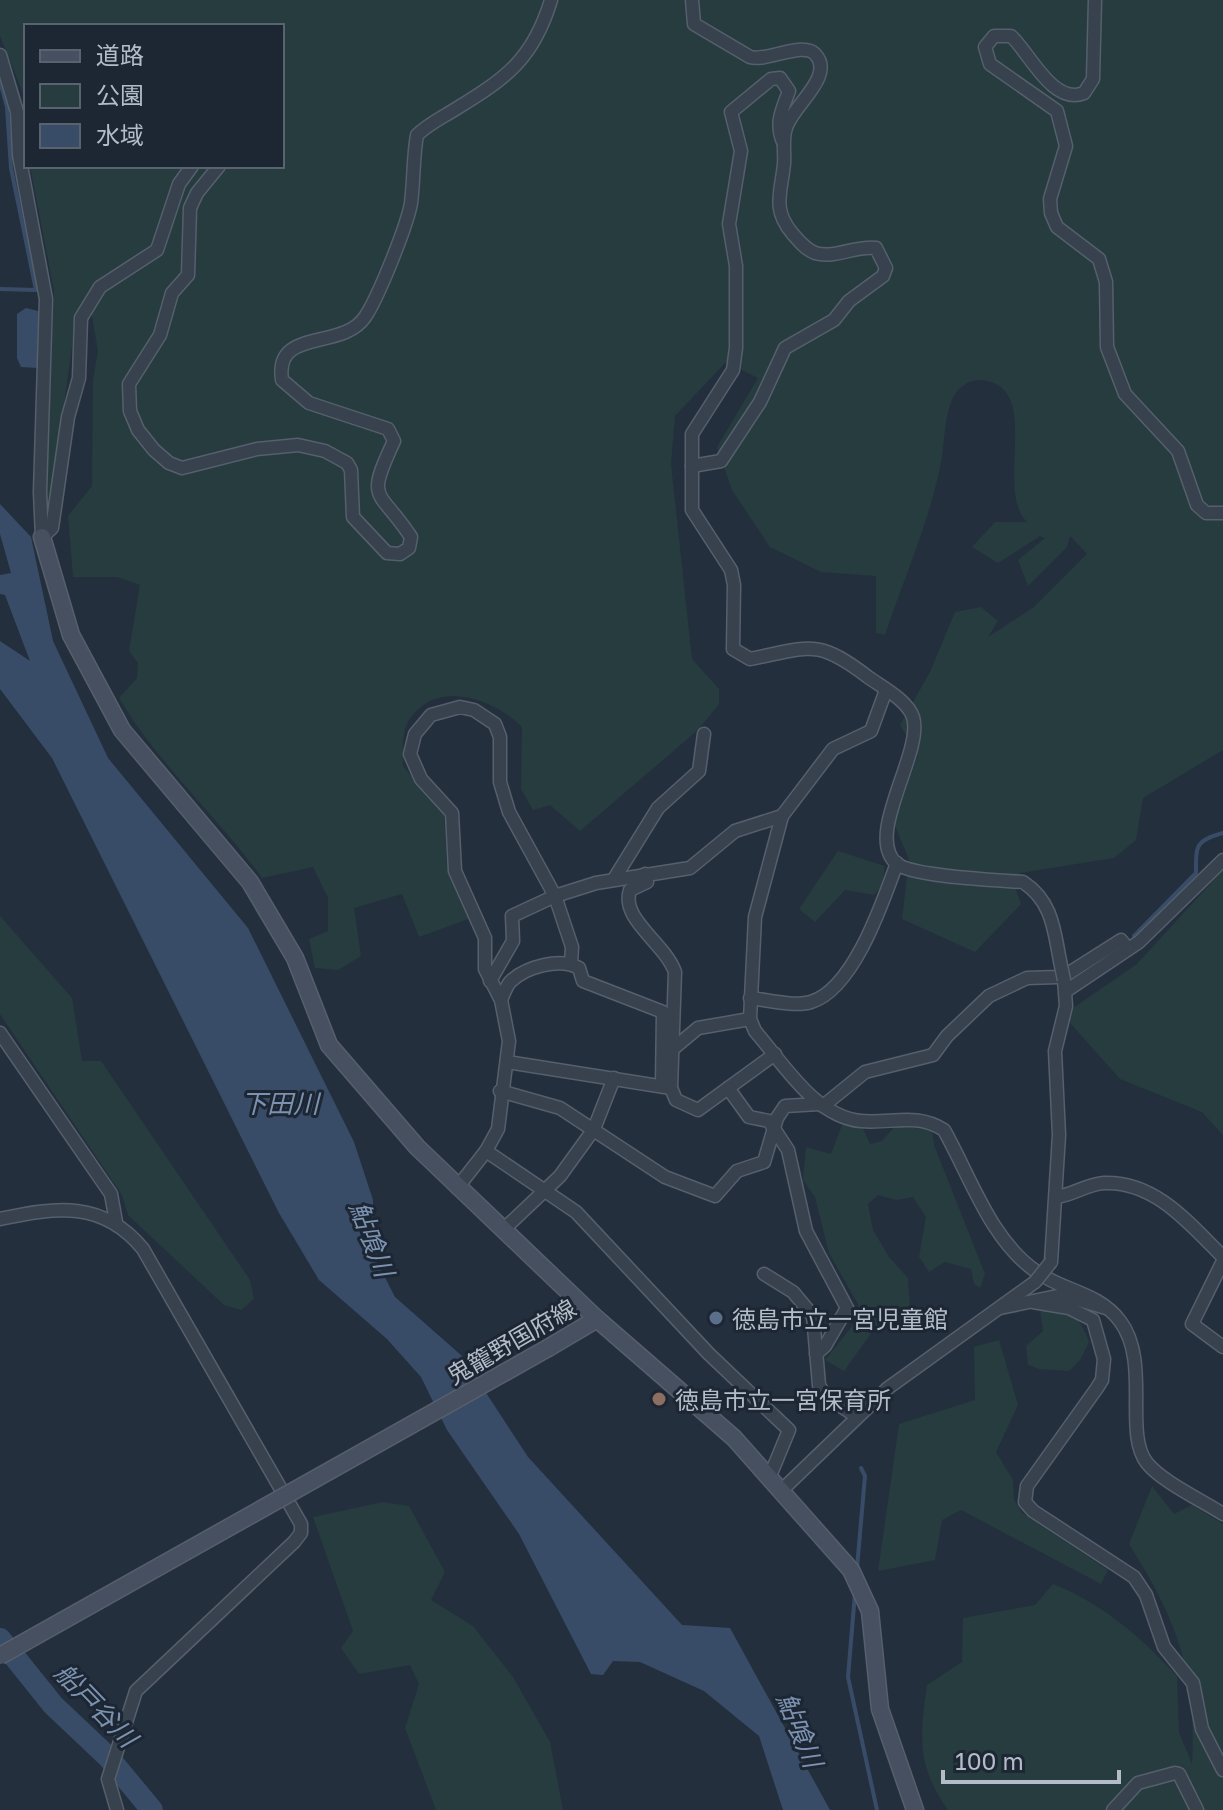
<svg xmlns="http://www.w3.org/2000/svg" width="1223" height="1810" viewBox="0 0 1223 1810" font-family="'Golos Text','Noto Sans JP',sans-serif">
  <style>
    .green { fill: #263c3f }
    .water { fill: #394c67 }
    .lines { fill: none; stroke-linecap: round; stroke-linejoin: round }
    .stream { stroke: #394c67; stroke-width: 4 }
    .river { stroke: #394c67; stroke-width: 22 }
    .street-casing { stroke: #565f6c; stroke-width: 15 }
    .secondary-casing { stroke: #565f6c; stroke-width: 19 }
    .street { stroke: #38414e; stroke-width: 12 }
    .secondary { stroke: #465061; stroke-width: 16 }
    .street-bridge-casing { stroke: #565f6c; stroke-width: 15; stroke-linecap: butt }
    .secondary-bridge-casing { stroke: #565f6c; stroke-width: 19; stroke-linecap: butt }
    .street-bridge { stroke: #38414e; stroke-width: 12 }
    .secondary-bridge { stroke: #465061; stroke-width: 16 }
    .service-dot { fill: #5c6f8a; stroke: #1d2633; stroke-width: 3 }
    .education-dot { fill: #8d6e63; stroke: #1d2633; stroke-width: 3 }
    .labels { text-anchor: middle; dominant-baseline: central; stroke-width: 6; stroke-linejoin: round; paint-order: stroke }
    .poi-label { font-size: 24px; fill: #b4bcc9; stroke: #1d2633; text-anchor: start }
    .street-label { font-size: 24px; fill: #b4bcc9; stroke: #1d2633 }
    .water-label { font-size: 26px; font-style: italic; fill: #7c92b1; stroke: #1d2633 }
  </style>
  <rect width="100%" height="100%" fill="#242f3e"/>
  <g class="green">
    <path d="M0 0H1223V750L1143 798 1136 840 1114 858 1020 873 1015 887 1021 904 975 952 902 919 909 860 894 823 918 755 900 725 930 672 955 612 981 607 998 621 988 637 1034 607 1087 554 1070 536 1067 547 1028 586 1018 560 1045 538 1040 536 998 563 972 547 995 522H1027C993 489 1045 384 980 380 969 379 956 389 952 400 943 421 945 449 939 472 927 527 903 581 885 635L876 633V576L821 572 770 547 732 490 717 447 758 378 726 362 675 416 671 464 692 659 719 689V704L698 730 580 831 550 805 533 810 521 789 522 727C495 700 440 678 411 717 401 730 403 749 403 766L444 814 447 865 471 918 419 937 402 894 354 908 361 956 338 970 315 968 309 939 328 931V898L313 867 262 878C217 816 158 764 119 698L137 678 138 663 129 651 140 585 117 577H73L68 516 92 486 93 380 98 351 91 311 82 304 75 324 49 515H45L54 291 30 166H282V26H26V116L25 98 0 36Z"/>
    <path d="M838 851 885 866 882 886 874 895 845 890 815 922 799 909Z"/>
    <path d="M1223 870V1135L1202 1112 1120 1079 1063 1015 1137 964Z"/>
    <path d="M0 916 72 998 82 1061H101L250 1280 254 1299 241 1310 224 1305 128 1215 122 1195 0 1014Z"/>
    <path d="M844 1120 862 1126 870 1144 882 1141 895 1126 932 1130 934 1145 985 1274 980 1288 974 1284 971 1269 945 1262 929 1272 919 1257 926 1217 913 1197 896 1200 878 1195 868 1204 873 1230 889 1257 908 1278 910 1307 887 1311 844 1371 825 1360 857 1320 858 1304 829 1253 815 1197 803 1180 806 1147 831 1154Z"/>
    <path d="M1040 1309C1069 1312 1079 1313 1089 1342L1080 1360 1069 1371 1039 1369 1028 1365 1026 1346 1043 1331Z"/>
    <path d="M999 1340 1018 1405 996 1452 1013 1480 1014 1499 1022 1513 1108 1570 1101 1584 961 1510 942 1520 935 1560 878 1571 899 1424 975 1400 974 1347Z"/>
    <path d="M1152 1486 1174 1514 1192 1505 1223 1524V1810H948C916 1765 920 1736 927 1685L962 1662 963 1618 1035 1605 1053 1584C1103 1604 1141 1637 1177 1676L1179 1732 1192 1764C1197 1673 1177 1620 1129 1544Z"/>
    <path d="M383 1502 409 1506 445 1572 431 1600 473 1626 513 1677 550 1742 563 1810H436L405 1728 419 1684 410 1665 359 1674 341 1648 353 1631 313 1517Z"/>
  </g>
  <g class="water">
    <path d="M26 308 42 312 38 368 21 367 17 358V314Z"/>
    <path d="M0 504 31 537 53 641 108 758 248 928 354 1142 373 1200 374 1256 395 1297 462 1356 528 1457 682 1625 730 1628 830 1810H783L759 1736 704 1691 640 1662 613 1661 603 1675 591 1674 519 1534 447 1430 421 1377 387 1339 319 1280 279 1213 52 758 0 689V641L30 661 5 595 0 594V575L11 573 0 534Z"/>
  </g>
  <g class="lines">
    <g class="stream">
      <path d="M0 81 7 107 11 168 36 290 0 289"/>
      <path d="M1134 936 1196 873C1196 845 1195 841 1223 833"/>
      <path d="M857 1568 865 1476 861 1468"/>
      <path d="M855 1593 848 1677 877 1810"/>
    </g>
    <path class="river" d="M0 1639 53 1705 108 1757 152 1810"/>
    <g class="street-casing">
      <g id="street">
        <path d="M692 0 694 24 750 57C767 62 803 41 815 54 836 76 792 106 786 128 782 140 785 152 784 164 781 193 772 209 792 233 799 241 805 249 815 253 835 259 856 245 876 248L886 268 883 276 849 301 834 320 785 348 760 402 721 461 692 466"/>
        <path d="M1095 0 1093 79 1084 93C1053 106 1029 52 1011 36H994L985 47 990 64 1057 111 1066 146 1050 199 1051 213 1057 227 1099 259 1106 282 1107 347 1125 394 1178 451 1197 505 1206 513H1223"/>
        <path d="M0 55 17 112 19 155 46 299 40 492 42 537"/>
        <path d="M783 142C775 123 782 110 789 91L780 78 771 79 731 112 741 151 729 224 736 266V348L733 370 692 434V510L731 570 734 585 733 649 750 659C810 647 817 638 868 677 882 687 907 700 913 717 924 753 863 836 897 864 914 877 998 880 1023 882 1052 901 1054 929 1060 961"/>
        <path d="M219 166 197 193 190 208 188 275 172 293 160 335 129 384 130 411 138 430 154 450 169 463 182 468 257 449 298 445 325 451 347 463 351 470 353 517 387 553 400 554 409 548 411 537C378 487 365 503 394 441L388 429 309 403 282 380C274 327 342 351 365 317 378 298 407 226 411 203 414 180 413 157 417 135 427 125 441 118 454 110 505 79 533 60 551 0"/>
        <path d="M42 537 52 528 68 417 79 378 81 318 100 287 157 250 179 184 192 166"/>
        <path d="M886 690 871 731 833 749 782 816 755 917 750 1019 755 1031C783 1063 815 1117 861 1121 891 1124 916 1112 944 1130 971 1178 991 1241 1037 1272 1065 1292 1098 1292 1120 1321 1151 1362 1123 1433 1147 1463 1161 1481 1203 1501 1223 1514"/>
        <path d="M614 879 658 808 699 771 704 734"/>
        <path d="M490 981 513 941 512 916 555 896 596 883 690 868 735 831 782 816"/>
        <path d="M1066 991 1139 942 1223 860"/>
        <path d="M750 998C768 1000 795 1007 811 1002 854 989 883 901 897 863"/>
        <path d="M501 1000C503 995 506 987 510 982 525 967 560 957 579 968L583 981 663 1012 662 1086"/>
        <path d="M0 1033 111 1194 116 1222"/>
        <path d="M674 1048 698 1028 750 1019"/>
        <path d="M507 1062 671 1088 675 972C664 942 620 919 630 890L647 882 645 874"/>
        <path d="M671 1088 676 1100 698 1110 775 1054"/>
        <path d="M728 1088 749 1117 769 1121 788 1150 806 1231 847 1308 825 1346 816 1354"/>
        <path d="M500 1091 560 1108 665 1177 715 1196 737 1171 764 1162 777 1118 785 1106 819 1104"/>
        <path d="M823 1106 865 1072 933 1055 947 1036 989 996 1027 978 1057 977 1069 973 1121 940 1128 949"/>
        <path d="M486 1151 576 1212 709 1354 789 1430 770 1476"/>
        <path d="M457 1188 486 1151 498 1129 509 1041 501 1000 485 969V938L455 871 452 813 421 779 410 754 415 734 431 715 460 707 474 710 495 724 500 737V782L509 812 555 896 572 947 571 963"/>
        <path d="M1056 1197C1073 1195 1087 1184 1104 1183 1155 1181 1189 1223 1223 1257"/>
        <path d="M0 1219C56 1207 103 1200 143 1249L301 1524V1533L294 1542 136 1691 108 1779 117 1810"/>
        <path d="M503 1230 560 1176 594 1129 614 1078"/>
        <path d="M1223 1261 1192 1324 1223 1347"/>
        <path d="M1051 1262 1059 1135 1055 1051 1066 1006 1064 980"/>
        <path d="M764 1274 793 1292 813 1316 819 1385 825 1396 856 1416"/>
        <path d="M1033 1302 1069 1308 1093 1320 1104 1359 1102 1380 1097 1388 1027 1486 1025 1502 1033 1511 1134 1577 1146 1595 1164 1647 1193 1683 1202 1729 1223 1770"/>
        <path d="M1000 1308 1062 1295 1106 1308"/>
        <path d="M783 1489 888 1388 1035 1282"/>
        <path d="M1113 1810 1138 1783 1175 1773 1179 1774 1197 1810"/>
      </g>
    </g>
    <g class="secondary-casing">
      <g id="secondary">
        <path d="M42 537 71 635 122 730 250 882 295 958 329 1045 417 1147 597 1319"/>
        <path d="M548 1348 597 1319 734 1438 851 1570 870 1611 880 1709 915 1810"/>
      </g>
    </g>
    <use href="#street" class="street"/>
    <use href="#secondary" class="secondary"/>
    <g class="street-bridge-casing">
      <g id="street-bridge">
        <path d="M1060 961 1064 980"/>
        <path d="M1035 1282 1051 1262"/>
      </g>
    </g>
    <g class="secondary-bridge-casing">
      <path id="secondary-bridge" d="M0 1656 548 1348"/>
    </g>
    <use href="#street-bridge" class="street-bridge"/>
    <use href="#secondary-bridge" class="secondary-bridge"/>
  </g>
  <circle class="service-dot" cx="716" cy="1318" r="8"/>
  <circle class="education-dot" cx="659" cy="1399" r="8"/>
  <g class="labels">
    <g class="poi-label">
      <text x="732" y="1318">徳島市立一宮児童館</text>
      <text x="675" y="1399">徳島市立一宮保育所</text>
    </g>
    <g class="street-label">
      <text transform="translate(511 1341) rotate(-30)">鬼籠野国府線</text>
    </g>
    <g class="water-label">
      <text x="280" y="1103">下田川</text>
      <text transform="translate(372 1239) rotate(69)">鮎喰川</text>
      <text transform="translate(96 1705) rotate(46)">船戸谷川</text>
      <text transform="translate(800 1730) rotate(68)">鮎喰川</text>
    </g>
  </g>
  <rect x="24" y="24" width="260" height="144" fill="#1d2633" stroke="#59626f" stroke-width="2"/>
  <rect x="40" y="50" width="40" height="12" fill="#465061" stroke="#59626f" stroke-width="2"/>
  <text x="96" y="64" font-size="24" fill="#b4bcc9">道路</text>
  <rect x="40" y="84" width="40" height="24" fill="#263c3f" stroke="#59626f" stroke-width="2"/>
  <text x="96" y="104" font-size="24" fill="#b4bcc9">公園</text>
  <rect x="40" y="124" width="40" height="24" fill="#394c67" stroke="#59626f" stroke-width="2"/>
  <text x="96" y="144" font-size="24" fill="#b4bcc9">水域</text>
  <path d="M943 1770v12h176v-12" fill="none" stroke="#b4bcc9" stroke-width="4"/>
  <text x="955" y="1770" font-size="24" fill="#b4bcc9" stroke="#1d2633" stroke-width="6" paint-order="stroke">100 m</text>
</svg>
